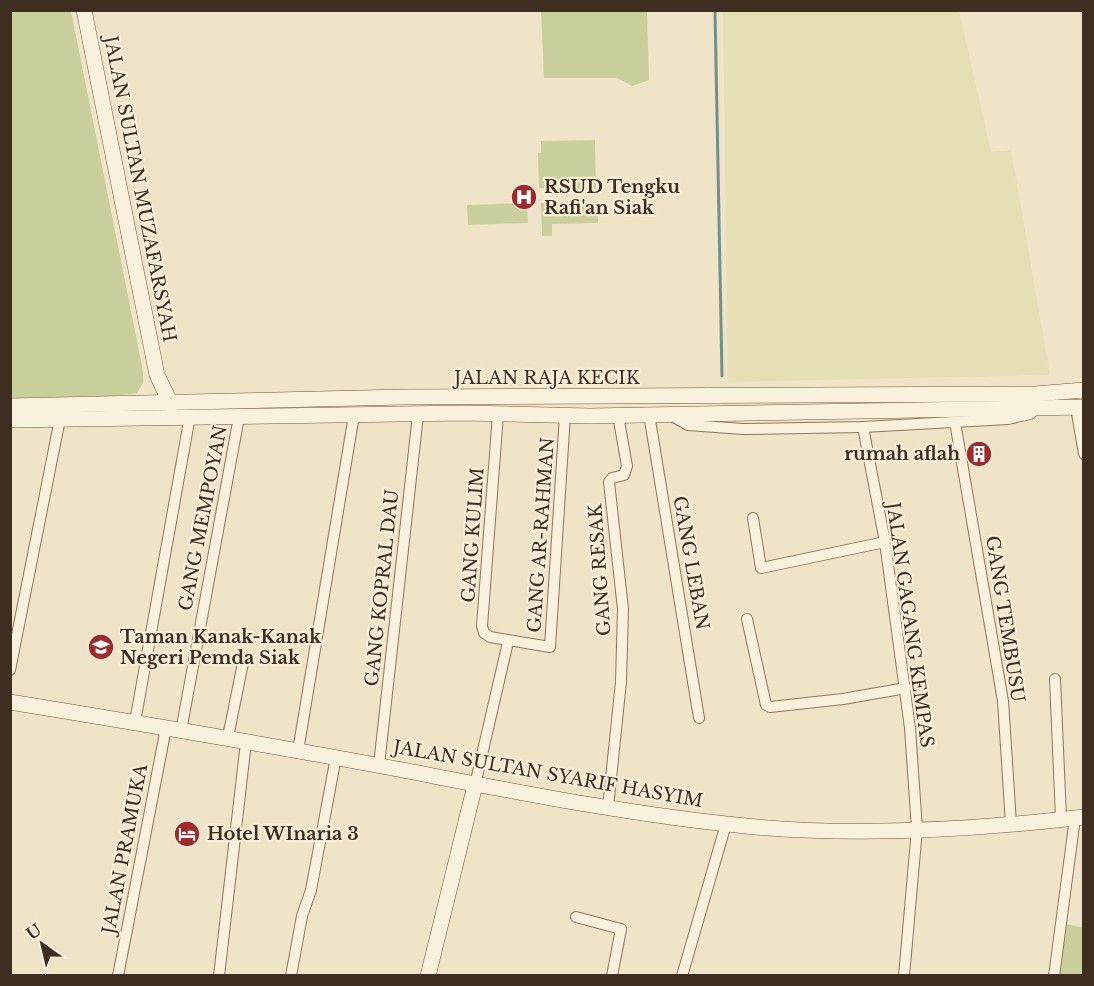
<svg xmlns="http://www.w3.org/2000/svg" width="1094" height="986" viewBox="0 0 1094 986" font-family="'Libre Baskerville',serif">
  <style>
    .farmland { fill: #e6deb5 }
    .green { fill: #c9cf9b }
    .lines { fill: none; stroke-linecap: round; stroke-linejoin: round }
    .stream { stroke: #6f938a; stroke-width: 3 }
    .street-casing { stroke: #8d765c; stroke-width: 12 }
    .secondary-casing { stroke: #6f573f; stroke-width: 16 }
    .street { stroke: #faf1dc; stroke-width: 10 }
    .secondary { stroke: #faf1dc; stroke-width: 15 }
    .labels { text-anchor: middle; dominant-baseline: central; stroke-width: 4.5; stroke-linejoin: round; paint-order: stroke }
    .poi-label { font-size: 18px; font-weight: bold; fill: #3d2e20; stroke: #f7eed8; text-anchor: start }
    .street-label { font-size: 18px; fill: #3d2e20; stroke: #f7eed8 }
  </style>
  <rect width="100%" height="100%" fill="#f0e4c8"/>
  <path class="farmland" d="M723 11H959L991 152 1011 150 1050 375 728 382Z"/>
  <g class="green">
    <path d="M10 11H71L143 371V383L137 393 112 396 11 398Z"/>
    <path d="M541 11H647L649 80 632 86 617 78H544Z"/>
    <path d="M595 140 596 189 539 188 538 153H541V141Z"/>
    <path d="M598 202V223L552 224V236H542L541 203Z"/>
    <path d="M527 203 528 223 468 225 467 205Z"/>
    <path d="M1066 924 1083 928V975H1059Z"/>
  </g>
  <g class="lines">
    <path class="stream" d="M715 10 722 376"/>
    <g class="street-casing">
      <g id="street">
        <path d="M1076 408 1084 454"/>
        <path d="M498 414 482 626 484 633 490 637 550 647 565 415"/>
        <path d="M649 414 699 718"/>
        <path d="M670 415 688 425 743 429 863 427 1008 419 1030 414 1036 409"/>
        <path d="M955 422 1003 701 1011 824"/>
        <path d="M863 427 885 542 910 728 917 829 904 976"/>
        <path d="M753 518 761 568 885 542"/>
        <path d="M747 619 766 705 770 707 843 699 906 688"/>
        <path d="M10 670 60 419"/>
        <path d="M1055 679 1061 818"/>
        <path d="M135 722 190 416"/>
        <path d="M181 731 239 417"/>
        <path d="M228 737 244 658"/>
        <path d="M298 751 354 415"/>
        <path d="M379 765 418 415"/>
        <path d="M475 785 508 642"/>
        <path d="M608 807 621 682 623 609 609 482 612 478 624 475 627 466 618 415"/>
        <path d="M576 917 621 929 612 976"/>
        <path d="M118 976 166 728"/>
        <path d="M219 976 246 742"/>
        <path d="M291 976 302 916 311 890 336 757"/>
        <path d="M682 976 726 824"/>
        <path d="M1054 976 1075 818"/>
      </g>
    </g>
    <g class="secondary-casing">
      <g id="secondary">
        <path d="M84 10 157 375 171 404"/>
        <path d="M10 406 404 397 1035 394 1084 390"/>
        <path d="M10 420 465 413 590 416 1084 407"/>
        <path d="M10 702C132 722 254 742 376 765 498 788 622 814 746 826 857 837 973 830 1084 817"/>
        <path d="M428 976 475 785"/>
      </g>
    </g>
    <use href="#street" class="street"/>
    <use href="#secondary" class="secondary"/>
  </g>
  <defs>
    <g id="hospital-disc" transform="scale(1.35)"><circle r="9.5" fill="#9e2a2b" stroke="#f7eed8"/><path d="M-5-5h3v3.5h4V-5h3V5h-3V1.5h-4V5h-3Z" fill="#fff"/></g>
    <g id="building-disc" transform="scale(1.35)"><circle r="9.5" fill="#9e2a2b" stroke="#f7eed8"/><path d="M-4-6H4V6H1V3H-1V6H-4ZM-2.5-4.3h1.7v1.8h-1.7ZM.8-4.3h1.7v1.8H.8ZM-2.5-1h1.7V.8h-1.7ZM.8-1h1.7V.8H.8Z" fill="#fff"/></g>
    <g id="school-disc" transform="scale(1.35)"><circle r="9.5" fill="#9e2a2b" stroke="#f7eed8"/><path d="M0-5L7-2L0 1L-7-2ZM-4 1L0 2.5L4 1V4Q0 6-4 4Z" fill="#fff"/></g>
    <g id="hotel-disc" transform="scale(1.35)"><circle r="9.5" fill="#9e2a2b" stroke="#f7eed8"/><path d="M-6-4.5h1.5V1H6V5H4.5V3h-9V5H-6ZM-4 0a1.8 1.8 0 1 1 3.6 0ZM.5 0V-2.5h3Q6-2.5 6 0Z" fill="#fff"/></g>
  </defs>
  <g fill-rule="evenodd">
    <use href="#hospital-disc" x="524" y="197"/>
    <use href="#building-disc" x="979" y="454"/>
    <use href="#school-disc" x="101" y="647"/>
    <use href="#hotel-disc" x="187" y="834"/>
  </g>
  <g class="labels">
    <g class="poi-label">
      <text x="544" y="187">RSUD Tengku<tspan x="544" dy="21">Rafi'an Siak</tspan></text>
      <text x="960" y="454" text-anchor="end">rumah aflah</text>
      <text x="120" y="637">Taman Kanak-Kanak<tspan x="120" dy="21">Negeri Pemda Siak</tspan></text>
      <text x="207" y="834">Hotel WInaria 3</text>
    </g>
    <g class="street-label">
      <text transform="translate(140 189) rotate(79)">JALAN SULTAN MUZAFARSYAH</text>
      <text x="547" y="378">JALAN RAJA KECIK</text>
      <text transform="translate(203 518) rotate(-79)">GANG MEMPOYAN</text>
      <text transform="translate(473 535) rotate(-86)">GANG KULIM</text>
      <text transform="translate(541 535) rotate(-86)">GANG AR-RAHMAN</text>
      <text transform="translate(691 563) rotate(80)">GANG LEBAN</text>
      <text transform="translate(600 570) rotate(-94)">GANG RESAK</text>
      <text transform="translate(382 588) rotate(-84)">GANG KOPRAL DAU</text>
      <text transform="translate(1005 619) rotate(81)">GANG TEMBUSU</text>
      <text transform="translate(910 625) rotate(82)">JALAN GAGANG KEMPAS</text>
      <text transform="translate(548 774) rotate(10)">JALAN SULTAN SYARIF HASYIM</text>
      <text transform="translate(125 849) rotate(-79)">JALAN PRAMUKA</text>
    </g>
  </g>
  <rect width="1094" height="986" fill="none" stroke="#3d2e20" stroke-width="24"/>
  <g transform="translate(42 944) rotate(326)" stroke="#f7eed8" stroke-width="4.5" paint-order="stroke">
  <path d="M0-4.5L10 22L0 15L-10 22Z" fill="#3d2e20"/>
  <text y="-9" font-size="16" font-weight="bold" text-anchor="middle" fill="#3d2e20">U</text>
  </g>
</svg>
